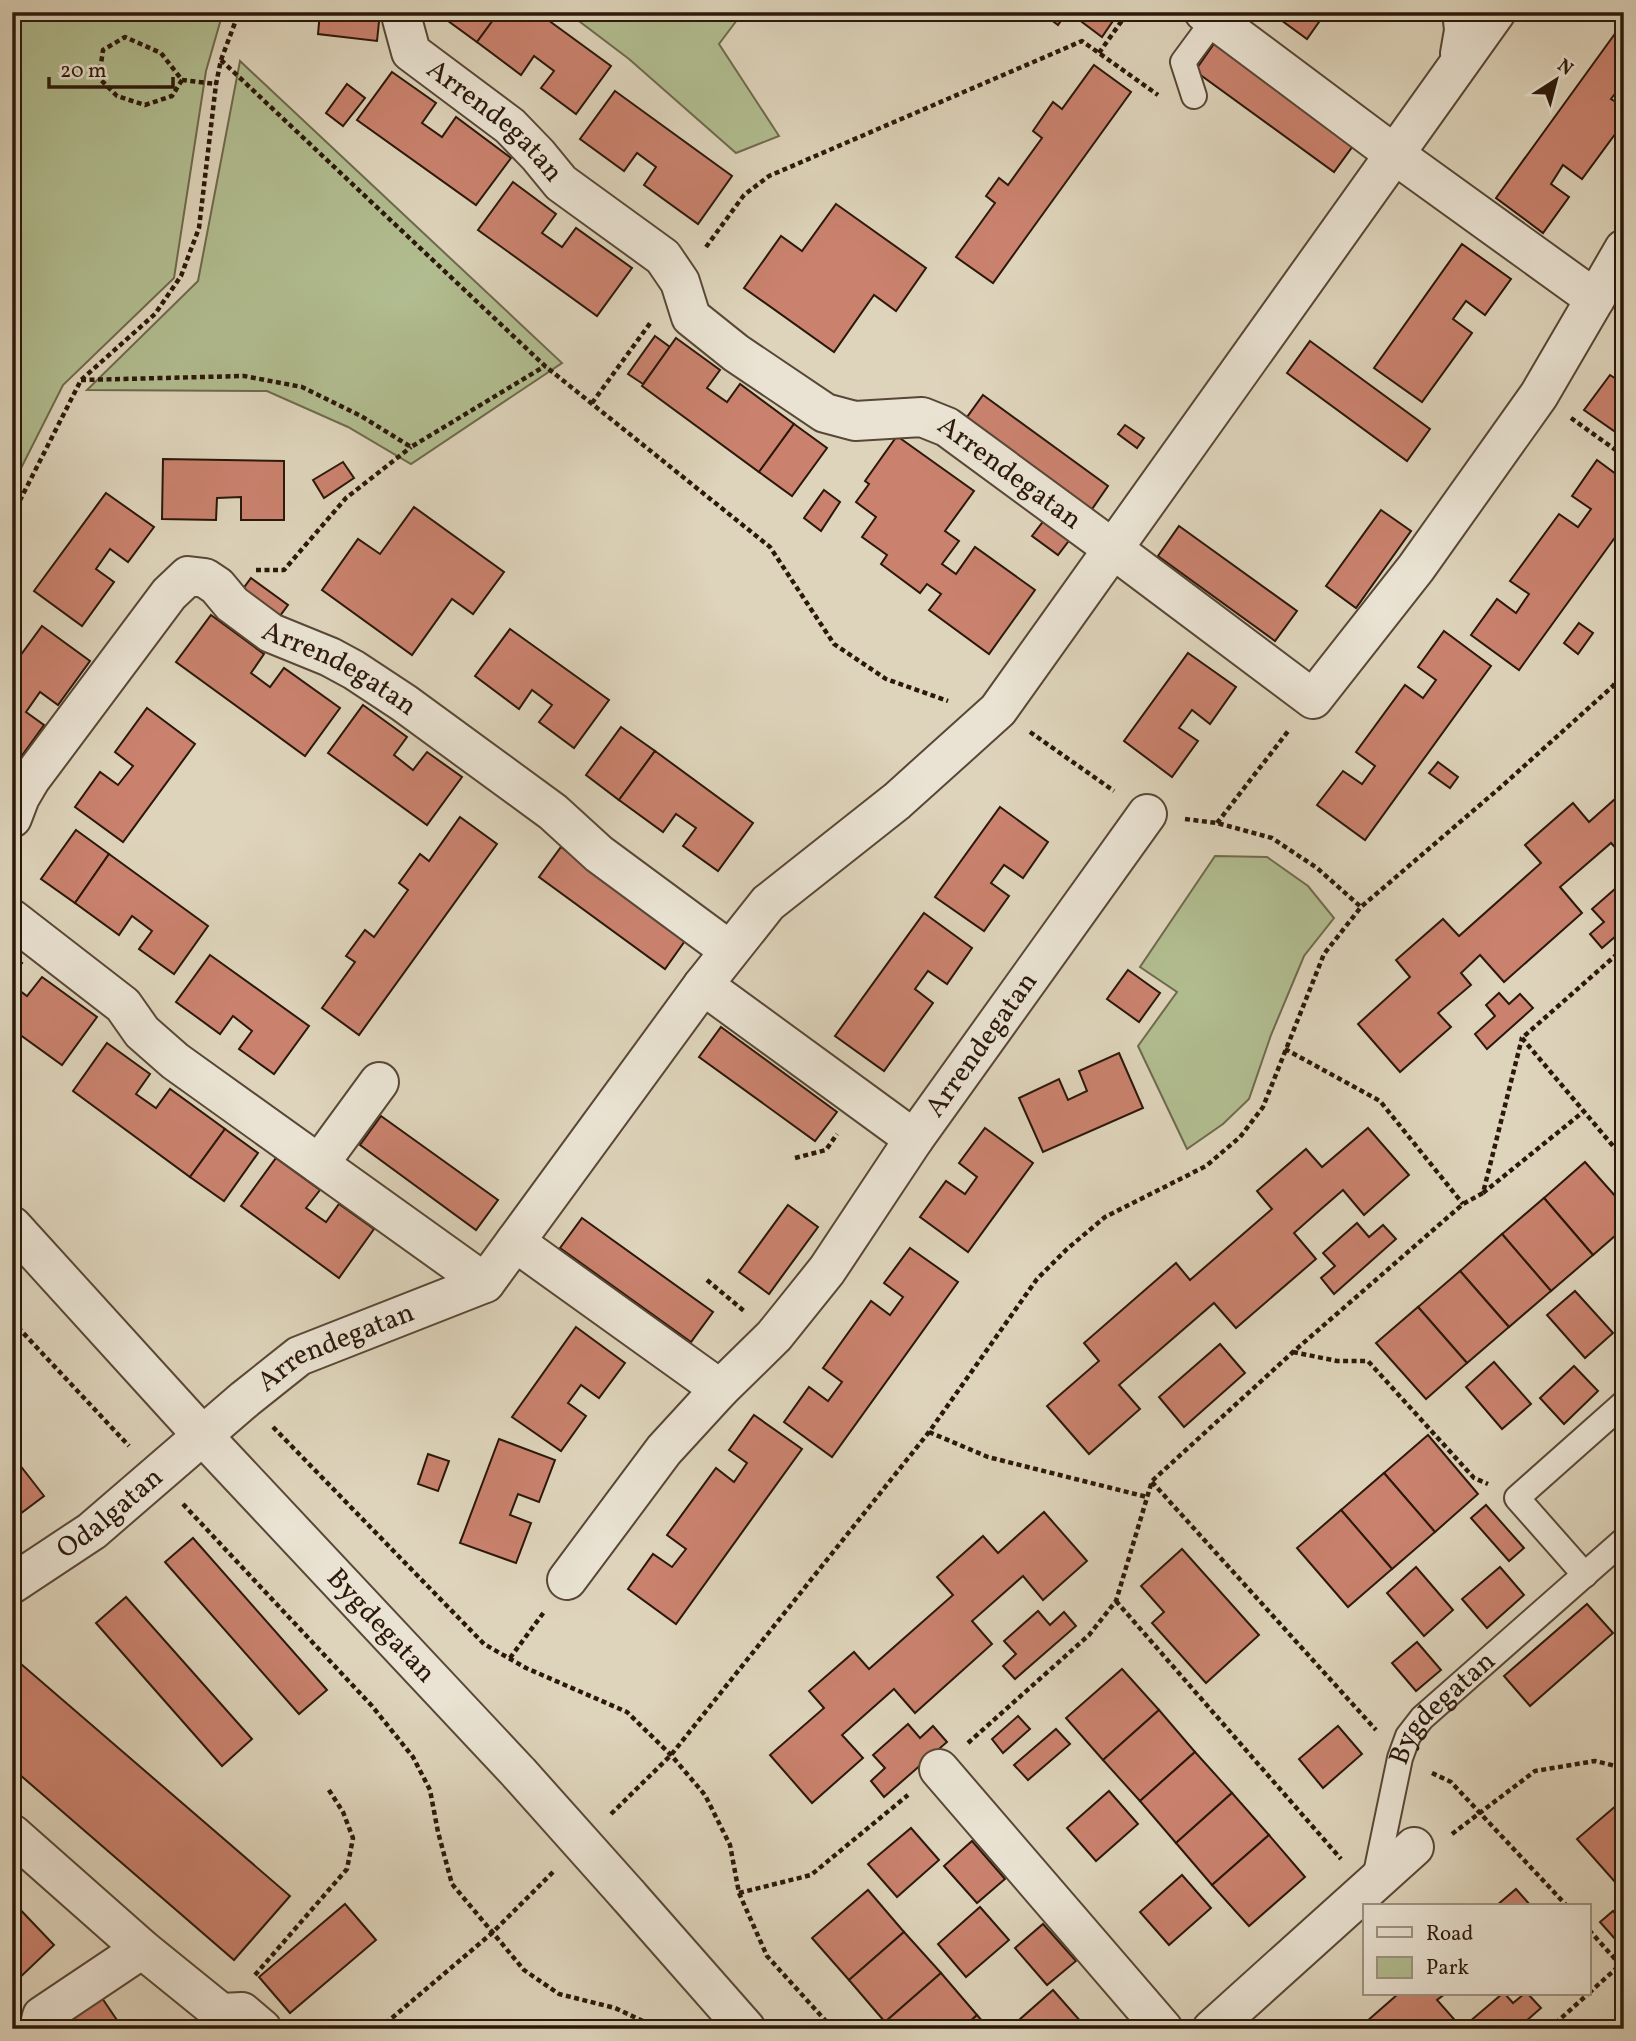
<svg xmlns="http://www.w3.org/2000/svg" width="1636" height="2041" viewBox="0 0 1636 2041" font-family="Vollkorn,serif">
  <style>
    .green { fill: #b1bd90; stroke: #6e6a4d; stroke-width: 2 }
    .building { fill: #ca826e; stroke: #2b180a; stroke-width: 2 }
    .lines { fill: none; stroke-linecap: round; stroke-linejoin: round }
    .service-casing { stroke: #584736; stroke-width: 28 }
    .minor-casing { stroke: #584736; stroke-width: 42 }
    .tertiary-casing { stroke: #584736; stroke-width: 42 }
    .path { stroke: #2b180a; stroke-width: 4.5; stroke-dasharray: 5 3.5; stroke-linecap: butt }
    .service { stroke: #eae3d3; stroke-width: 24 }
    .minor { stroke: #eae3d3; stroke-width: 38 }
    .tertiary { stroke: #eae3d3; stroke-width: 38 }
    .tertiary-bridge-casing { stroke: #584736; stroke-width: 42; stroke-linecap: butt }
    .tertiary-bridge { stroke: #eae3d3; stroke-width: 38 }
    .labels { text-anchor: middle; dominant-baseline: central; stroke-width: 5; stroke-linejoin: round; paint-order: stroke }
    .street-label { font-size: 28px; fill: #2b180a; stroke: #eae3d3 }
  </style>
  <rect width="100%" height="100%" fill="#ded4bb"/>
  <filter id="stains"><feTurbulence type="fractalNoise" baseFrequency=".00286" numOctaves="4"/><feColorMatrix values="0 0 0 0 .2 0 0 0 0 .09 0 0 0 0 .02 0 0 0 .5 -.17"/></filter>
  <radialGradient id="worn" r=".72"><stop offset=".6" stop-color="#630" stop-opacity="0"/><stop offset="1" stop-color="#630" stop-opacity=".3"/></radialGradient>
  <g class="green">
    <path d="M12 12H223L206 71 174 278 63 385 12 486Z"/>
    <path d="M567 12H743L719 44 779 136 736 153 629 59Z"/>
    <path d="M240 61 562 363 411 464 348 427 267 391 87 390 198 281Z"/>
    <path d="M1215 856 1267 857 1308 886 1334 918 1304 956 1271 1035 1249 1099 1223 1124 1187 1149 1138 1046 1177 992 1140 967Z"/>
  </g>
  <g class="building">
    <path d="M320 12H380L377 41 318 34Z"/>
    <path d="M448 12H499L477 42 444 18Z"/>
    <path d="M499 12H537L611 66 576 114 541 88 554 71 534 56 521 75 477 42Z"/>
    <path d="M1041 12H1067L1058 25Z"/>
    <path d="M1089 12H1119L1102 37 1082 22Z"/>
    <path d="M1270 12H1326L1307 39Z"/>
    <path d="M1622 24 1624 25V82L1611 99 1624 107V122L1582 179 1563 165 1551 184 1569 197 1543 233 1496 198Z"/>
    <path d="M1218 38 1358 139 1334 172 1195 71Z"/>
    <path d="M1094 65 1131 92 993 283 956 257 995 203 986 196 999 178 1008 185 1042 138 1033 131 1053 102 1062 109Z"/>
    <path d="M392 72 436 103 422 123 442 137 456 117 511 158 476 205 357 120Z"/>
    <path d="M347 84 365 98 343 126 326 113Z"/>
    <path d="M615 91 732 176 698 224 644 185 656 167 637 153 624 171 580 139Z"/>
    <path d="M513 182 556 214 542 233 562 247 576 228 632 268 597 316 478 230Z"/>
    <path d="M836 204 926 268 896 311 874 295 834 352 744 288 781 236 802 251Z"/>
    <path d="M1462 244 1511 279 1485 315 1466 301 1453 319 1472 333 1422 402 1374 368Z"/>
    <path d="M655 336 670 347 643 384 628 374Z"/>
    <path d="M676 338 720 370 707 388 727 402 740 384 794 424 759 472 642 386Z"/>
    <path d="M1310 341 1430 429 1407 461 1287 373Z"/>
    <path d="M1610 375 1624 384V438L1584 410Z"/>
    <path d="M983 395 1108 486 1088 515 962 424Z"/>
    <path d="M794 424 827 448 792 496 759 472Z"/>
    <path d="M1125 425 1144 438 1137 448 1118 434Z"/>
    <path d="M897 436 974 491 945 531 959 541 942 564 956 574 975 547 1035 590 989 654 929 610 941 594 927 584 920 593 881 564 887 555 862 537 876 517 856 502 869 484 865 481Z"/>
    <path d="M163 459 284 461V520H241V497L217 498 216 520 162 519Z"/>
    <path d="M1597 460 1624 480V525L1519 670 1471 635 1497 599 1516 613 1529 594 1510 581 1559 514 1578 527 1591 509 1572 496Z"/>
    <path d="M343 462 354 478 324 498 313 480Z"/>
    <path d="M824 490 840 502 821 531 804 518Z"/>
    <path d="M106 493 154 527 128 562 110 549 96 569 114 582 82 626 34 591Z"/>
    <path d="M414 507 504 572 473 614 452 599 412 655 322 590 358 539 380 554Z"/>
    <path d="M1381 510 1411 531 1356 608 1326 586Z"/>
    <path d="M1045 519 1071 538 1058 555 1032 536Z"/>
    <path d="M1179 526 1297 611 1275 641 1158 556Z"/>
    <path d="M251 578 288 605 274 624 237 597Z"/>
    <path d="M211 615 264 654 251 673 270 687 284 668 340 708 305 756 176 662Z"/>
    <path d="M1579 623 1593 633 1578 654 1564 643Z"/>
    <path d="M42 626 90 661 58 705 40 692 26 712 44 725 18 761 12 756V667Z"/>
    <path d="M510 629 609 700 574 748 539 722 552 705 532 690 519 709 475 676Z"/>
    <path d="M1444 631 1491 666 1365 840 1317 805 1343 771 1362 784 1375 766 1356 752 1405 685 1423 698 1436 680 1418 667Z"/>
    <path d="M1188 653 1236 687 1210 724 1192 710 1179 728 1198 741 1172 777 1124 741Z"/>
    <path d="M363 705 407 737 394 755 413 770 427 752 462 777 427 825 328 753Z"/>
    <path d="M147 708 195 744 123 842 75 807 100 772 118 785 133 766 115 752Z"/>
    <path d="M621 727 655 751 619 800 586 775Z"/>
    <path d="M655 751 753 823 718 871 683 846 696 828 676 814 663 832 619 800Z"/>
    <path d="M1438 762 1458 777 1450 788 1429 773Z"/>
    <path d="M1624 791V857L1611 843 1560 887 1582 913 1504 982 1480 955 1461 973 1471 985 1438 1013 1451 1027 1400 1072 1358 1024 1410 977 1396 960 1443 919 1459 936 1541 863 1525 845 1573 803 1589 822Z"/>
    <path d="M1000 807 1048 842 1023 878 1004 865 991 883 1009 896 984 931 935 897Z"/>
    <path d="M460 817 497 844 359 1035 322 1008 355 962 346 956 365 930 374 937 408 890 399 883 420 854 429 861Z"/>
    <path d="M76 830 109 854 75 903 41 879Z"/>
    <path d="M561 847 687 938 665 969 539 877Z"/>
    <path d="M109 854 208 926 174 974 139 949 152 931 132 916 119 935 75 903Z"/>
    <path d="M1624 881V929L1602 948 1590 934 1604 922 1592 909Z"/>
    <path d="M924 913 972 948 947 984 928 971 915 989 933 1003 884 1071 835 1036Z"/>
    <path d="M210 955 309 1026 274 1074 239 1049 252 1031 233 1016 220 1034 176 1002Z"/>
    <path d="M12 956 22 963 12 975Z"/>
    <path d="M1128 970 1160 993 1139 1022 1107 999Z"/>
    <path d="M42 977 97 1017 62 1065 12 1029V985L27 996Z"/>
    <path d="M1499 993 1509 1004 1520 994 1533 1008 1487 1049 1475 1034 1495 1016 1486 1005Z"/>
    <path d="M721 1027 837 1112 815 1141 699 1057Z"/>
    <path d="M107 1043 150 1074 136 1094 156 1108 170 1089 225 1129 190 1177 73 1091Z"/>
    <path d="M1119 1053 1143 1108 1043 1152 1019 1098 1059 1079 1068 1100 1087 1091 1079 1071Z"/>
    <path d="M381 1116 498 1200 476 1230 360 1145Z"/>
    <path d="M985 1128 1033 1163 968 1252 920 1217 946 1181 965 1194 977 1177 959 1163Z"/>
    <path d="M1368 1128 1409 1175 1364 1215 1343 1190 1320 1210 1294 1233 1316 1259 1236 1328 1214 1303 1119 1385 1140 1409 1089 1454 1047 1406 1099 1361 1084 1343 1176 1263 1190 1280 1272 1209 1257 1191 1306 1149 1322 1167Z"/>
    <path d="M225 1129 258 1153 224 1201 190 1177Z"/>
    <path d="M276 1158 320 1190 306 1208 326 1222 339 1204 374 1229 339 1278 241 1206Z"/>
    <path d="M1585 1162 1624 1206V1228L1593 1255 1544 1198Z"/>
    <path d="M1544 1198 1593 1255 1551 1291 1502 1234Z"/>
    <path d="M788 1205 818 1227 769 1294 739 1272Z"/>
    <path d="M582 1218 713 1312 691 1342 560 1248Z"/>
    <path d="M1357 1223 1369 1237 1383 1225 1396 1239 1334 1294 1321 1278 1335 1266 1323 1253Z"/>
    <path d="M1502 1234 1551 1291 1509 1327 1460 1271Z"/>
    <path d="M910 1248 958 1282 832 1457 784 1422 809 1387 828 1401 842 1382 823 1368 871 1301 890 1315 903 1297 884 1283Z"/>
    <path d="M1460 1271 1509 1327 1467 1363 1418 1307Z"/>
    <path d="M1575 1291 1613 1333 1585 1358 1547 1315Z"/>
    <path d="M1418 1307 1467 1363 1426 1399 1376 1343Z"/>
    <path d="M576 1327 625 1363 599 1398 581 1385 568 1403 586 1416 561 1451 512 1417Z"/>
    <path d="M1220 1344 1245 1373 1184 1427 1159 1397Z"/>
    <path d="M1494 1362 1531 1404 1502 1429 1466 1387Z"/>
    <path d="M1574 1366 1598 1391 1564 1424 1540 1398Z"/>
    <path d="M754 1415 802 1449 676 1624 628 1589 653 1554 672 1567 686 1549 667 1535 716 1468 734 1482 747 1463 729 1450Z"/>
    <path d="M1428 1435 1478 1494 1435 1532 1384 1473Z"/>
    <path d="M499 1439 555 1460 539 1502 518 1494 510 1515 531 1523 516 1563 460 1543Z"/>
    <path d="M428 1454 449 1461 438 1491 418 1484Z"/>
    <path d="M12 1455 44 1496 12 1520Z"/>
    <path d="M1384 1473 1435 1532 1392 1569 1341 1510Z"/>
    <path d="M1486 1505 1524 1548 1509 1561 1471 1518Z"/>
    <path d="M1341 1510 1392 1569 1348 1607 1297 1548Z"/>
    <path d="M1044 1512 1087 1561 1043 1600 1023 1576 997 1599 972 1621 992 1644 915 1713 894 1689 842 1735 863 1758 812 1803 770 1755 824 1708 809 1691 854 1652 869 1669 953 1595 937 1577 983 1536 998 1553Z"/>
    <path d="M193 1538 327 1690 299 1714 165 1562Z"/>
    <path d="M1182 1549 1259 1635 1206 1683 1152 1623 1164 1612 1141 1586Z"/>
    <path d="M1416 1567 1453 1610 1424 1636 1387 1593Z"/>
    <path d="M1500 1567 1524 1595 1487 1628 1462 1599Z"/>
    <path d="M126 1597 252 1739 222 1766 96 1623Z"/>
    <path d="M1587 1604 1613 1633 1530 1706 1504 1676Z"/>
    <path d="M1038 1611 1050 1625 1064 1612 1076 1626 1015 1679 1003 1666 1016 1654 1004 1641Z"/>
    <path d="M1417 1642 1441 1670 1416 1691 1392 1663Z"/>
    <path d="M21 1664 290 1896 234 1960 12 1768V1674Z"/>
    <path d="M1122 1669 1159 1710 1103 1760 1066 1718Z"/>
    <path d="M1159 1710 1195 1752 1140 1801 1103 1760Z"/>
    <path d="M1018 1716 1030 1729 1003 1753 992 1739Z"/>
    <path d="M908 1724 920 1738 933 1726 947 1742 884 1797 871 1781 885 1768 873 1755Z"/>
    <path d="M1338 1726 1362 1754 1323 1788 1299 1759Z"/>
    <path d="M1056 1729 1070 1744 1028 1780 1014 1765Z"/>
    <path d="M1195 1752 1232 1793 1176 1843 1140 1801Z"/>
    <path d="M1109 1791 1138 1824 1096 1861 1067 1828Z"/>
    <path d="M1232 1793 1269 1835 1212 1885 1176 1843Z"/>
    <path d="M1624 1799V1891H1623L1577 1839Z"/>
    <path d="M911 1828 939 1860 897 1897 868 1864Z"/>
    <path d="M1269 1835 1305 1877 1249 1926 1212 1885Z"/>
    <path d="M972 1841 1005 1879 977 1903 944 1866Z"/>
    <path d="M1182 1875 1211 1908 1169 1945 1140 1912Z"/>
    <path d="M1516 1889 1531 1906H1496Z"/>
    <path d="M868 1890 904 1932 849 1980 812 1938Z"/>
    <path d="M12 1901 54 1945 12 1985Z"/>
    <path d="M345 1904 376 1940 290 2013 259 1977Z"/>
    <path d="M980 1907 1009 1940 966 1977 938 1944Z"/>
    <path d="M1613 1911 1624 1923V1949L1600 1922Z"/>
    <path d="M1043 1924 1076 1961 1047 1985 1015 1948Z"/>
    <path d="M904 1932 941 1973 885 2022 849 1980Z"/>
    <path d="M941 1973 977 2015 962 2029H891L885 2022Z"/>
    <path d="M1053 1990 1082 2023 1076 2029H1012L1011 2027Z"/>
    <path d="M1398 1994H1445L1437 2000 1460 2026 1457 2029H1358Z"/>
    <path d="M1502 1994H1505L1513 2003 1524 1994H1528L1541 2008 1517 2029H1475L1469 2022Z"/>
    <path d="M102 1998 123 2029H69L65 2024Z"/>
    <path d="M977 2015 989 2029H962Z"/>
  </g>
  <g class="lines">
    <g class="service-casing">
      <g id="service">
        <path d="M1455 12 1457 30 1453 53 1462 60"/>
        <path d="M1194 96 1183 62 1214 20"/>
        <path d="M1585 1575 1517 1498 1624 1403"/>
        <path id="s1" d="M1374 1883 1400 1758 1408 1736 1422 1718 1624 1540"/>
      </g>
    </g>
    <g class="minor-casing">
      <g id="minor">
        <path id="s2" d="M403 12 402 19 411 52 510 126 538 155 561 183 663 257 680 282 691 317 736 353 825 413 855 421 922 417 947 427 1113 549 1313 699 1416 568 1539 395 1595 299 1394 154 1204 12"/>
        <path d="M1595 299 1624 249"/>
        <path id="s3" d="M12 818 20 797 30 780 169 594 188 576 205 578 217 586 232 604 271 633 330 657 354 670 404 703 553 812 599 854 729 950"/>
        <path d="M12 919 123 1005 142 1032 175 1061 485 1283"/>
        <path id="s4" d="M914 1139 1147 814"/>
        <path d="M319 1164 379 1082"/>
        <path d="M515 1242 720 1389 774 1336 827 1270 914 1139 703 985"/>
        <path d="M567 1580 664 1450 720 1389"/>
        <path id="s5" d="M12 1584 92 1531 245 1399 299 1356 485 1283 703 985 768 903 897 801 998 710 1496 12"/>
        <path d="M939 1769 1163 2029"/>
        <path d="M12 1834 142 1949 221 2013 242 2012 262 2029"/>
        <path d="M39 2029 42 2016 142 1949"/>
        <path d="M1212 2029 1414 1847"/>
      </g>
    </g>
    <g class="tertiary-casing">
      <g id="tertiary">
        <path id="s6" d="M12 1226 203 1436 519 1773"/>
        <path d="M628 1895 746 2029"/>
      </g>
    </g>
    <g class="path">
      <path d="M1099 53 1128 12"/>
      <path d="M221 60 545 366 770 547 834 644 886 679 948 701"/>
      <path d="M182 80 172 96 145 105 117 96 99 78 103 50 125 37 161 53 182 80 216 84"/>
      <path d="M706 247 744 195 769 176 1082 41 1158 95"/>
      <path d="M81 380 244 376 302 387 361 416 411 447 545 366"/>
      <path d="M592 403 651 322"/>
      <path d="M1571 418 1624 456"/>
      <path d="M12 516 81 380 155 314 181 276 199 228 216 84 221 60 239 12"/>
      <path d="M256 570H284L346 498 411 447"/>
      <path d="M1613 686 1624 685"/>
      <path d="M1030 732 1114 791"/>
      <path d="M1185 819 1217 823 1272 838 1317 868 1361 907"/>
      <path d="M1217 823 1289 730"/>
      <path d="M1624 948 1522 1038 1624 1159"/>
      <path d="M1285 1049 1380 1101 1463 1204"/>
      <path d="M795 1158 826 1150 837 1134"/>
      <path d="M1483 1193 1583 1112"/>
      <path d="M707 1280 744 1311"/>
      <path d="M12 1321 129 1446"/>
      <path d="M1293 1352 1337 1361H1368L1474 1478 1488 1484"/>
      <path d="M273 1427 484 1644 526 1668 627 1712 671 1755 705 1795 730 1845 739 1893 767 1956 833 2029"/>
      <path d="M929 1432 988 1457 1147 1497"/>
      <path d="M1152 1482 1376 1730"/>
      <path d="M183 1504 372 1706 413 1757 430 1790 438 1832 452 1884 524 1970 559 1994 615 2008 660 2029"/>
      <path d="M1116 1601 1341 1859"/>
      <path d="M510 1658 544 1612"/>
      <path d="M968 1743 1089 1635 1116 1601 1152 1481 1293 1352 1463 1204 1483 1193 1522 1038"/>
      <path d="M1432 1773 1451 1782 1567 1906"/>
      <path d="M611 1814 671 1755 929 1432 1037 1279 1067 1249 1105 1217 1206 1166 1240 1137 1263 1107 1324 954 1361 907 1502 786 1613 686 1624 669"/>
      <path d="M1452 1834 1535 1771 1595 1761 1624 1768"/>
      <path d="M739 1893 811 1875 908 1795"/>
      <path d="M1589 1930 1624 1969"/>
      <path d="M255 1975 347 1869 353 1838 343 1812 327 1787"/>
      <path d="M1589 1993 1620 1965"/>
      <path d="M379 2029 492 1933 553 1872"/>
      <path d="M1549 2029 1588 1994"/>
    </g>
    <use href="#service" class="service"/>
    <use href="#minor" class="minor"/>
    <use href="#tertiary" class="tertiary"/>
    <g class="tertiary-bridge-casing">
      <path id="tertiary-bridge" d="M519 1773 628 1895"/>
    </g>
    <use href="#tertiary-bridge" class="tertiary-bridge"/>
  </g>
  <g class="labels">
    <g class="street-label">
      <text stroke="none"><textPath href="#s2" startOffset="150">Arrendegatan</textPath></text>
      <text stroke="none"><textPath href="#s2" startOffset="802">Arrendegatan</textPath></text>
      <text stroke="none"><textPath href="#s3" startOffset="481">Arrendegatan</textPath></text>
      <text stroke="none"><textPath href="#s4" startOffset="116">Arrendegatan</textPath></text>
      <text stroke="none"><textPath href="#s5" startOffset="404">Arrendegatan</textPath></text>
      <text stroke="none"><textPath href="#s5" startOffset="121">Odalgatan</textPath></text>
      <text stroke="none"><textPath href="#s6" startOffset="544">Bygdegatan</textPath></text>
      <text stroke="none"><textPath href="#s1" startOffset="194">Bygdegatan</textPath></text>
    </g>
  </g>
  <rect width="1636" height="2041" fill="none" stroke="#ded4bb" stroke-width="42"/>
  <rect x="14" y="14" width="1608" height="2013" fill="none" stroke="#2b180a" stroke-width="3.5"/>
  <rect x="21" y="21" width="1594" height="1999" fill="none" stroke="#2b180a" stroke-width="2"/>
  <rect x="1363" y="1904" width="228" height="91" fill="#eae3d3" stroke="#9e9283" stroke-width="2"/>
  <rect x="1377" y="1927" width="35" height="10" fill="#eae3d3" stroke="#9e9283" stroke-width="2"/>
  <text x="1426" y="1940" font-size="21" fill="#2b180a">Road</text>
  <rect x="1377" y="1957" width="35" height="21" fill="#b1bd90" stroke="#9e9283" stroke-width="2"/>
  <text x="1426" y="1974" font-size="21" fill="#2b180a">Park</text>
  <g transform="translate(1556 80) rotate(36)" stroke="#eae3d3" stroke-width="5" paint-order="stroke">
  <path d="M0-5L12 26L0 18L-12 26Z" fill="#2b180a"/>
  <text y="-10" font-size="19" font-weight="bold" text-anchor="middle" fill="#2b180a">N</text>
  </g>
  <path d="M49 77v10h124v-10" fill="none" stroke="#2b180a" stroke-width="3.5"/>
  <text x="60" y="77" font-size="21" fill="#2b180a" stroke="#eae3d3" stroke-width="5" paint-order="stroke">20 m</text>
  <rect width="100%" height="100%" filter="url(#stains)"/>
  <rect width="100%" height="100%" fill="url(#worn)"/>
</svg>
